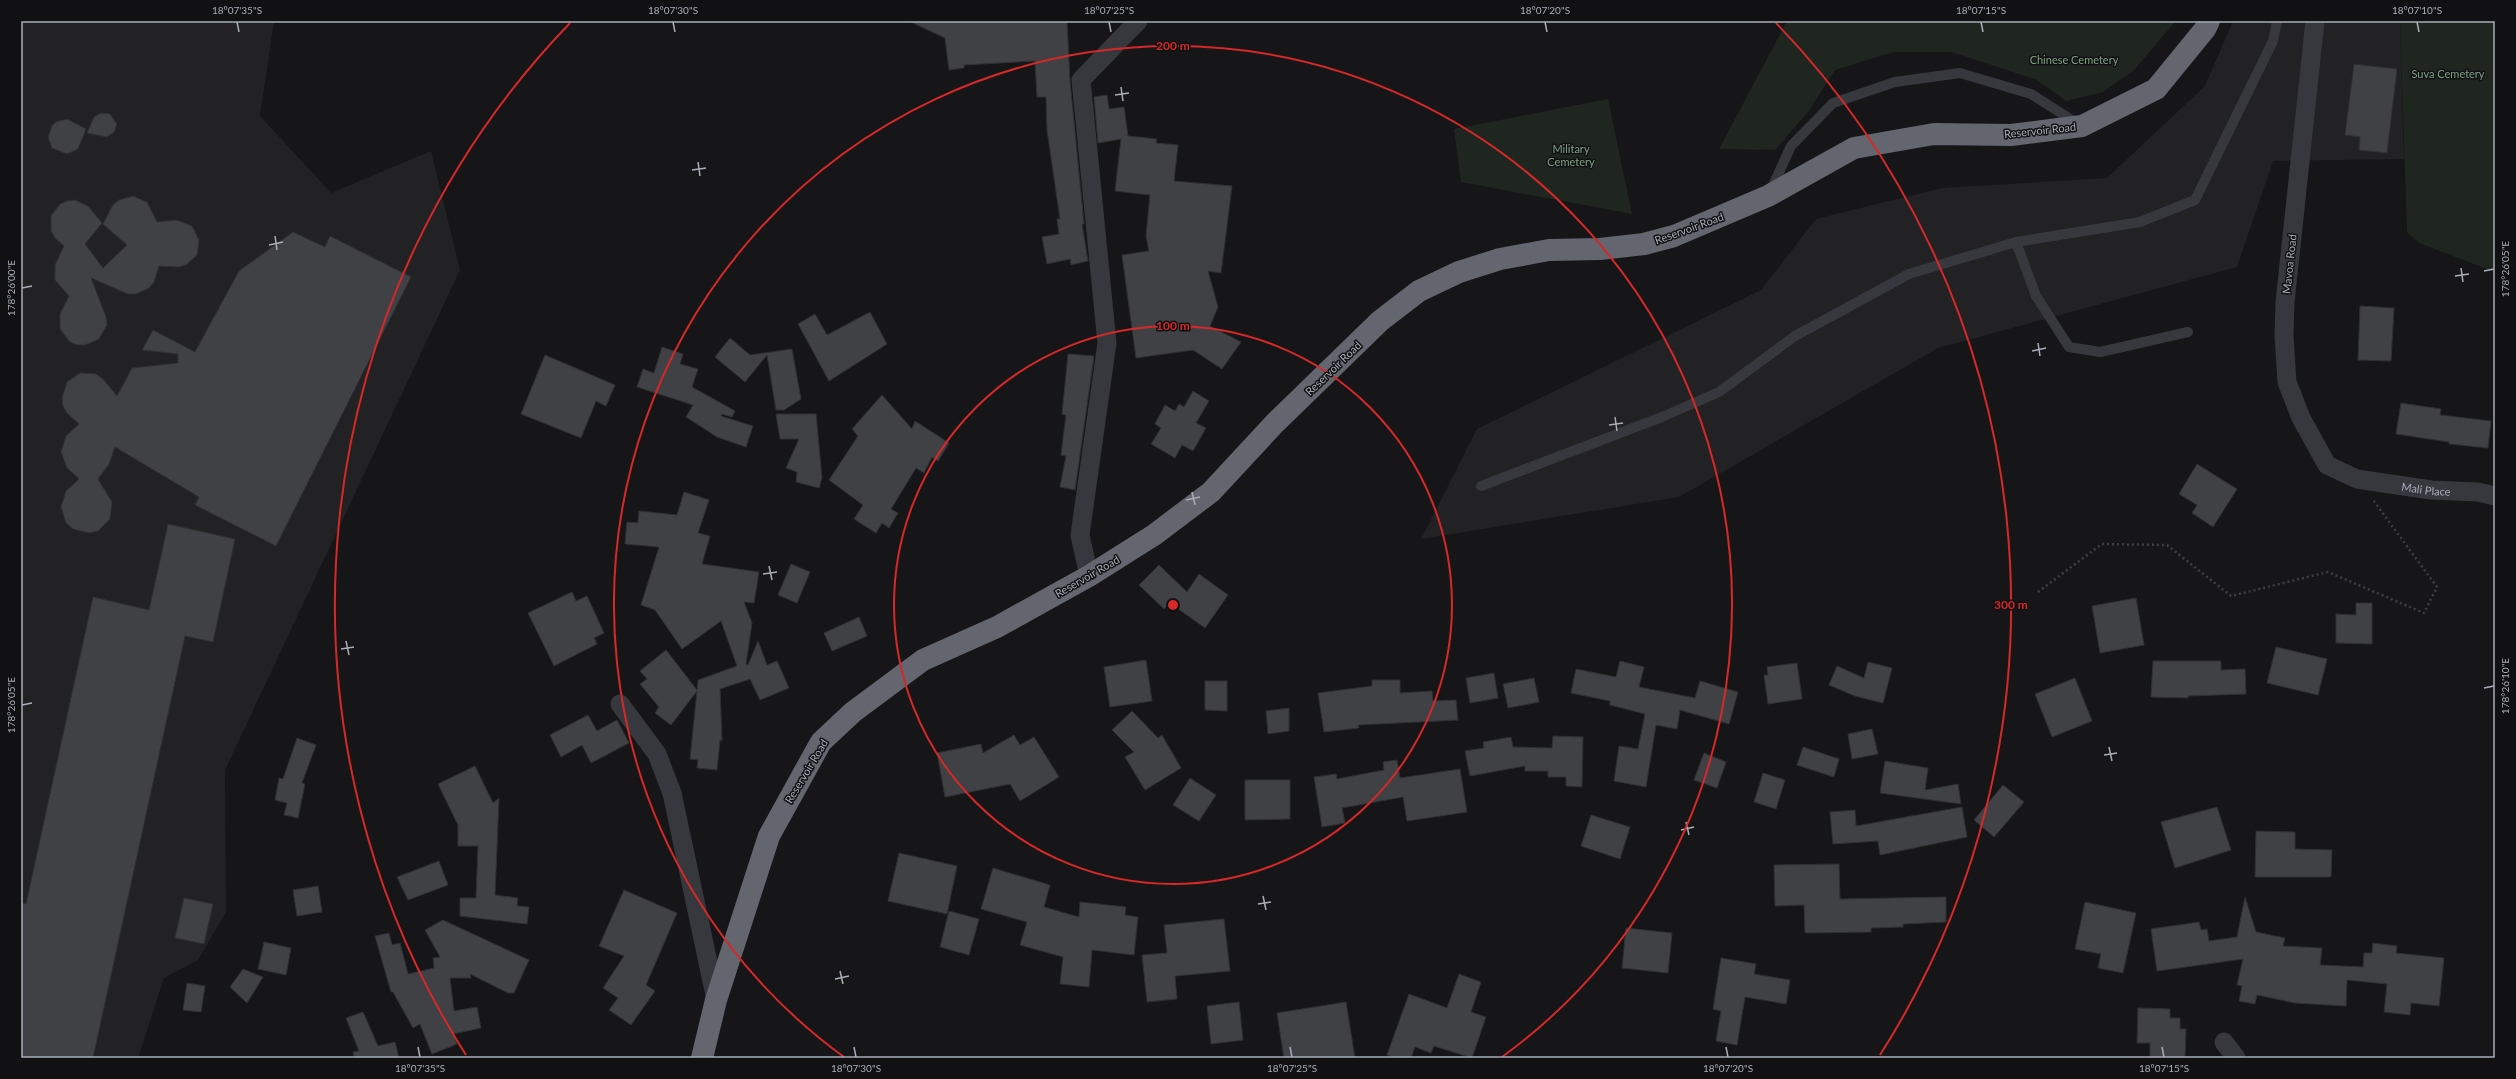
<svg xmlns="http://www.w3.org/2000/svg" width="2516" height="1079" viewBox="0 0 2516 1079" font-family="Lato,sans-serif">
  <style>
    .built { fill: #222225 }
    .green { fill: #1e261f }
    .building { fill: #404145; stroke: #303034 }
    .lines { fill: none; stroke-linecap: round; stroke-linejoin: round }
    .path { stroke: #3d3f44; stroke-width: 2.5; stroke-dasharray: 2 3; stroke-linecap: butt }
    .lane { stroke: #37383d; stroke-width: 10 }
    .street { stroke: #37383d; stroke-width: 19 }
    .highway { stroke: #63666e; stroke-width: 22 }
    .ticks { fill: none; stroke: #a8adb8; stroke-width: 1.5 }
    .ring { fill: none; stroke: #d62828; stroke-width: 2 }
    .labels { text-anchor: middle; dominant-baseline: central; stroke-width: 3; stroke-linejoin: round; paint-order: stroke }
    .park-label { font-size: 11px; fill: #7fa381; stroke: #111113 }
    .street-label { font-size: 11px; fill: #a8adb8; stroke: #111113 }
    .centre { fill: #d62828; stroke: #111113; stroke-width: 2 }
    .ring-label { font-size: 12px; text-anchor: middle; font-weight: bold; fill: #d62828; stroke: #111113; stroke-width: 3; stroke-linejoin: round; paint-order: stroke }
    .neatline { fill: none; stroke: #a8adb8; stroke-width: 1.5 }
    .ticks-label { font-size: 10px; text-anchor: middle; fill: #a8adb8 }
  </style>
  <rect width="100%" height="100%" fill="#161618"/>
  <g class="built">
    <path d="M21 21H274L260 116 331 193 431 151 460 270 225 770 226 912 198 960 164 978 138 1058H21Z"/>
    <path d="M2233 21H2400L2404 159 2273 161 2237 267 1938 348 1679 497 1421 539 1477 429 1761 290 1816 219 1942 188 2107 178 2205 86Z"/>
  </g>
  <g class="green">
    <path d="M1787 21H2176L2133 71 2103 92 2066 101 2037 80 1952 52H1893L1835 70 1808 112 1775 150 1719 149Z"/>
    <path d="M2400 21H2495V272L2419 243 2407 232Z"/>
    <path d="M1608 99 1632 214 1461 182 1454 129Z"/>
  </g>
  <g class="building">
    <path d="M909 21H1067L1070 81 1084 224H1082L1088 261 1071 265 1070 259 1047 264 1042 237 1059 234 1057 219H1060L1047 130 1046 97H1037L1035 61 964 65V68L949 70 945 38Z"/>
    <path d="M2354 64 2397 69 2387 153 2359 150 2360 137 2345 135Z"/>
    <path d="M1107 95 1109 109 1124 107 1128 136 1157 139 1156 143 1178 145 1174 181 1232 186 1221 273 1208 271 1218 307 1210 326 1241 342 1222 369 1193 350 1136 358 1122 255 1149 251 1146 236 1150 195 1115 191 1121 139 1098 143 1094 97Z"/>
    <path d="M101 113 110 114 117 124 114 132 107 137 87 133 94 117Z"/>
    <path d="M67 119 86 129 78 149 67 154 52 148 48 137 52 126 56 122Z"/>
    <path d="M133 196 147 202 157 222 177 220 192 226 199 240 197 255 186 265 178 267 159 266 154 282 149 288 136 294H128L91 278 106 317 107 325 99 339 85 345H77L70 342 60 329V314L69 296 55 280V265L64 246 55 238 51 231V216L60 204 67 201 75 200 88 206 102 223 85 244 103 268 127 245 103 224 113 205 119 200Z"/>
    <path d="M293 232 325 247 330 236 411 277 276 546 195 505 199 497 115 447 109 464 98 479 112 502 110 519 98 531 89 533 73 529 66 523 61 507 66 491 79 479 67 468 61 452 66 436 79 424 67 413 63 406 62 398 67 382 80 373 96 374 103 379 117 396 132 368 178 363V354L142 350 153 330 195 352 239 271Z"/>
    <path d="M2360 306 2394 308 2391 361 2358 360Z"/>
    <path d="M870 312 887 344 829 381 798 324 815 314 827 335Z"/>
    <path d="M730 338 750 355 792 349 801 399 784 410H776L767 355 745 382 715 357Z"/>
    <path d="M662 347 683 354 680 364 698 369 692 387 735 411 732 417 722 414 721 416 753 426 746 447 717 437 686 417 693 405 637 387 643 369 654 373Z"/>
    <path d="M1068 354 1094 356 1075 490 1060 487 1066 456 1061 455 1066 415 1062 414Z"/>
    <path d="M545 355 615 385 606 406 596 401 581 438 521 414Z"/>
    <path d="M1193 391 1209 401 1196 423 1206 428 1193 451 1182 445 1175 458 1151 444 1161 428 1155 424 1165 405 1175 411 1179 404 1184 407Z"/>
    <path d="M882 395 912 429 915 421 949 443 938 461 932 457 924 473 916 468 891 509 898 513 889 528 882 523 876 533 854 519 863 505 829 480 858 436 852 429Z"/>
    <path d="M2401 403 2441 409 2440 415 2491 421 2488 448 2449 444V442L2396 434Z"/>
    <path d="M776 414H816L822 478 819 488 796 482 797 472 786 468 799 439H780Z"/>
    <path d="M2197 464 2237 489 2213 527 2192 513 2197 505 2179 494Z"/>
    <path d="M684 492 709 500 698 533 710 536 702 564 759 572 754 603 744 602 752 623 746 664 748 665 758 641 767 665 777 661 789 688 760 700 750 679 720 689 722 740H720L717 770 697 768 698 760 690 759 697 691 671 725 655 713 659 707 640 684 647 679 640 671 666 650 697 690 698 680 737 666 721 621 682 649 655 610 641 605 659 547 625 544 627 522 638 523 639 511 677 515Z"/>
    <path d="M168 524 235 539 213 642 185 636 93 1058H21V903L26 904 93 597 149 610Z"/>
    <path d="M791 564 810 572 797 603 778 595Z"/>
    <path d="M1159 565 1187 592 1199 574 1228 595 1205 628 1170 603 1164 609 1139 585Z"/>
    <path d="M572 592 576 601 587 596 604 633 594 638 597 644 554 666 528 613Z"/>
    <path d="M2136 598 2144 645 2100 653 2092 606Z"/>
    <path d="M2356 603H2372V644L2336 643V614L2356 615Z"/>
    <path d="M859 617 867 636 832 651 824 633Z"/>
    <path d="M2276 647 2327 659 2318 695 2267 683Z"/>
    <path d="M1146 660 1152 701 1110 707 1104 667Z"/>
    <path d="M1620 661 1644 667 1639 687 1695 698 1700 681 1738 692 1729 724 1680 710 1677 729 1656 725 1646 787 1614 781 1619 746 1638 749 1645 714 1610 705V701L1571 693 1576 669 1616 677Z"/>
    <path d="M2153 661H2221V670L2245 669 2246 694 2188 696V698L2151 697Z"/>
    <path d="M1868 662 1892 668 1883 703 1855 696 1829 685 1837 666 1864 678Z"/>
    <path d="M1797 663 1802 699 1768 704 1764 675H1768L1767 667Z"/>
    <path d="M1494 673 1498 698 1470 703 1466 678Z"/>
    <path d="M1534 678 1539 702 1508 708 1503 684Z"/>
    <path d="M2075 678 2092 721 2052 737 2035 694Z"/>
    <path d="M1372 680H1400V693L1432 691 1433 701 1456 700 1458 720 1358 725 1359 728 1324 732 1318 693 1372 686Z"/>
    <path d="M1205 681H1227V711L1205 710Z"/>
    <path d="M1289 708V731L1268 734 1266 711Z"/>
    <path d="M1132 711 1158 738 1162 735 1181 768 1145 790 1125 757 1134 752 1112 730Z"/>
    <path d="M588 715 597 731 617 720 629 743 591 763 582 745 561 757 550 735Z"/>
    <path d="M1872 729 1878 754 1852 759 1848 734Z"/>
    <path d="M1014 735 1020 745 1034 737 1059 777 1020 801 1010 784 945 797 937 753 981 744 983 753Z"/>
    <path d="M1553 736 1583 737 1582 787 1566 786V777H1548V771H1525V766L1470 776 1465 751 1484 748 1483 742 1511 737 1513 747 1552 748Z"/>
    <path d="M297 738 316 745 302 783 305 784 298 818 284 815 287 803 275 800 279 778 283 779Z"/>
    <path d="M1803 747 1839 759 1834 777 1797 765Z"/>
    <path d="M1704 753 1726 762 1717 788 1694 780Z"/>
    <path d="M1397 760 1400 778 1460 769 1467 812 1407 821 1403 797 1342 808 1345 823 1322 827 1314 777 1336 774 1337 779 1384 770 1383 762Z"/>
    <path d="M1885 761 1928 768 1925 790 1958 784 1961 804 1880 793Z"/>
    <path d="M475 766 493 803 499 798 495 895 518 898 517 906 529 907 527 924 460 916V898H476L478 846H458V825L438 784Z"/>
    <path d="M1763 773 1785 780 1776 809 1754 802Z"/>
    <path d="M1190 778 1216 795 1199 821 1173 805Z"/>
    <path d="M1245 780H1290V819L1245 820Z"/>
    <path d="M2003 785 2024 802 1994 837 1974 820Z"/>
    <path d="M1962 807 1967 837 1880 855 1878 841 1833 844 1830 812 1855 810 1856 826Z"/>
    <path d="M2217 807 2231 850 2175 868 2161 822Z"/>
    <path d="M1591 815 1630 827 1620 859 1581 846Z"/>
    <path d="M2256 831 2295 832V849L2332 850 2331 877H2255Z"/>
    <path d="M899 853 957 866 947 914 888 901Z"/>
    <path d="M439 861 448 885 408 900 397 877Z"/>
    <path d="M1839 864 1840 899 1946 897V922L1903 924V927L1871 928V932L1805 933 1804 905 1775 906 1774 865Z"/>
    <path d="M993 868 1050 885 1044 907 1079 917 1080 902 1126 907 1125 915 1138 917 1134 955 1092 950 1089 987 1060 984 1063 957 1020 945 1027 922 981 909Z"/>
    <path d="M318 886 322 912 297 916 293 890Z"/>
    <path d="M624 890 677 913 646 985 655 991 631 1025 609 1010 618 998 603 988 624 956 599 946Z"/>
    <path d="M2245 897 2256 932 2285 938 2283 946 2322 948 2320 965 2363 967 2364 953H2372L2373 943 2397 946 2396 953 2444 958 2439 1006 2411 1003 2410 1015 2384 1012 2387 984 2347 980 2346 1006 2295 1003 2257 995 2255 1004 2239 1001 2242 986 2237 985 2243 959 2157 971 2151 929 2199 922 2201 930 2207 929 2209 941 2237 937Z"/>
    <path d="M184 898 213 904 204 944 175 938Z"/>
    <path d="M2085 902 2136 913 2123 973 2098 968 2101 954 2075 949Z"/>
    <path d="M949 911 979 919 969 955 940 947Z"/>
    <path d="M1224 919 1230 971 1175 976 1177 999 1147 1002 1142 955 1167 953 1164 925Z"/>
    <path d="M443 920 529 960 514 993H508L470 974 471 978H450L454 1011 477 1007 481 1028 453 1034 457 1044 432 1054 420 1024 413 1028 393 992H391L375 936 389 933 392 945 400 943 408 974 434 968 433 958 440 957 425 930Z"/>
    <path d="M1626 928 1672 933 1668 973 1622 968Z"/>
    <path d="M264 942 291 948 286 975 258 969Z"/>
    <path d="M1721 958 1756 964 1754 974 1790 980 1786 1004 1745 997 1737 1045 1716 1041 1721 1011 1713 1009Z"/>
    <path d="M243 969 263 977 247 1003 230 987Z"/>
    <path d="M1459 974 1481 982 1471 1012 1486 1017 1472 1058 1434 1046 1431 1053 1415 1047 1411 1058H1395L1387 1055 1409 994 1447 1008Z"/>
    <path d="M187 983 205 986 201 1012 183 1010Z"/>
    <path d="M1239 1002 1243 1040 1211 1044 1207 1006Z"/>
    <path d="M1346 1002 1355 1058H1284L1277 1013Z"/>
    <path d="M2138 1008 2170 1009V1018H2180V1029H2186L2185 1058H2150V1043H2137Z"/>
    <path d="M363 1012 378 1046 395 1042 399 1058H354L353 1052 359 1051 346 1018Z"/>
  </g>
  <g class="lines">
    <path class="path" d="M2038 592 2102 544 2167 545 2231 596 2328 572 2424 613 2437 587 2373 500"/>
    <g class="lane">
      <path d="M1770 192 1791 146 1833 103 1895 82 1960 73 2031 94 2078 124"/>
      <path d="M2016 242 2036 296 2069 347 2100 352 2188 332"/>
      <path d="M1481 486 1662 417 1719 392 1795 336 1909 274 2016 242 2140 222 2195 200 2273 41 2277 21"/>
    </g>
    <g class="street">
      <path id="s1" d="M2315 21 2285 302 2284 336 2287 382 2301 418 2327 465 2357 479 2431 490 2478 492 2495 496"/>
      <path d="M1089 576 1080 535 1107 343 1081 80 1138 21"/>
      <path d="M620 704 657 754 672 793 716 1000"/>
      <path d="M2224 1042 2236 1058"/>
    </g>
    <path class="highway" d="M702 1058 716 1000 769 836 821 742 853 712 923 660 997 627 1089 576 1154 535 1211 492 1275 423 1380 321 1419 291 1459 272 1500 259 1549 250 1600 249 1644 244 1674 236 1768 196 1854 148 1934 134 2011 135 2082 126 2156 89 2205 29 2209 21"/>
  </g>
  <path class="ticks" d="M237 22 239 32M673 22 675 32M1109 22 1111 32M1545 22 1547 32M1981 22 1983 32M2417 22 2419 32M1121 87 1123 101M1115 95 1129 93M698 162 700 176M692 170 706 168M275 236 277 250M269 245 283 242M2461 268 2463 282M2484 271 2494 269M2455 276 2469 274M22 288 32 286M2038 343 2040 356M2032 351 2046 348M1615 417 1617 431M1609 425 1623 423M1192 492 1195 505M1186 500 1200 497M769 566 772 580M763 574 777 572M346 641 349 655M341 649 354 647M2484 688 2494 686M22 705 32 703M2109 747 2112 761M2104 755 2117 753M1686 822 1689 835M1681 830 1694 827M1263 896 1266 910M1258 904 1271 902M840 971 843 984M835 979 849 976M418 1047 420 1057M854 1047 856 1057M1290 1047 1292 1057M1726 1047 1728 1057M2162 1047 2164 1057"/>
  <g class="ring">
    <circle cx="1173" cy="605" r="279"/>
    <path d="M844 1057A559 559 0 1 1 1502 1057"/>
    <path d="M466 1055A838 838 0 0 1 570 23M1776 23A838 838 0 0 1 1880 1055"/>
  </g>
  <g class="labels">
    <g class="park-label">
      <text x="2074" y="59">Chinese Cemetery</text>
      <text x="2448" y="73">Suva Cemetery</text>
      <text x="1571" y="148">Military<tspan x="1571" dy="13">Cemetery</tspan></text>
    </g>
    <g class="street-label">
      <text transform="translate(2040 130) rotate(-6)">Reservoir Road</text>
      <text transform="translate(1689 228) rotate(-20)">Reservoir Road</text>
      <text transform="translate(2289 264) rotate(-84)">Mavoa Road</text>
      <text transform="translate(1333 368) rotate(-44)">Reservoir Road</text>
      <text stroke="none"><textPath href="#s1" startOffset="558">Mali Place</textPath></text>
      <text transform="translate(1087 576) rotate(-30)">Reservoir Road</text>
      <text transform="translate(806 771) rotate(-59)">Reservoir Road</text>
    </g>
  </g>
  <circle cx="1173" cy="605" r="6" class="centre"/>
  <g class="ring-label">
    <text x="1173" y="50">200 m</text>
    <text x="1173" y="330">100 m</text>
    <text x="2011" y="609">300 m</text>
  </g>
  <rect width="2516" height="1079" fill="none" stroke="#111113" stroke-width="44"/>
  <rect x="22" y="22" width="2472" height="1035" class="neatline"/>
  <g class="ticks-label">
    <text x="237" y="14">18°07'35"S</text>
    <text x="673" y="14">18°07'30"S</text>
    <text x="1109" y="14">18°07'25"S</text>
    <text x="1545" y="14">18°07'20"S</text>
    <text x="1981" y="14">18°07'15"S</text>
    <text x="2417" y="14">18°07'10"S</text>
    <text transform="translate(2505 269) rotate(-90)" y="4">178°26'05"E</text>
    <text transform="translate(11 288) rotate(-90)" y="4">178°26'00"E</text>
    <text transform="translate(2505 686) rotate(-90)" y="4">178°26'10"E</text>
    <text transform="translate(11 705) rotate(-90)" y="4">178°26'05"E</text>
    <text x="420" y="1072">18°07'35"S</text>
    <text x="856" y="1072">18°07'30"S</text>
    <text x="1292" y="1072">18°07'25"S</text>
    <text x="1728" y="1072">18°07'20"S</text>
    <text x="2164" y="1072">18°07'15"S</text>
  </g>
</svg>
